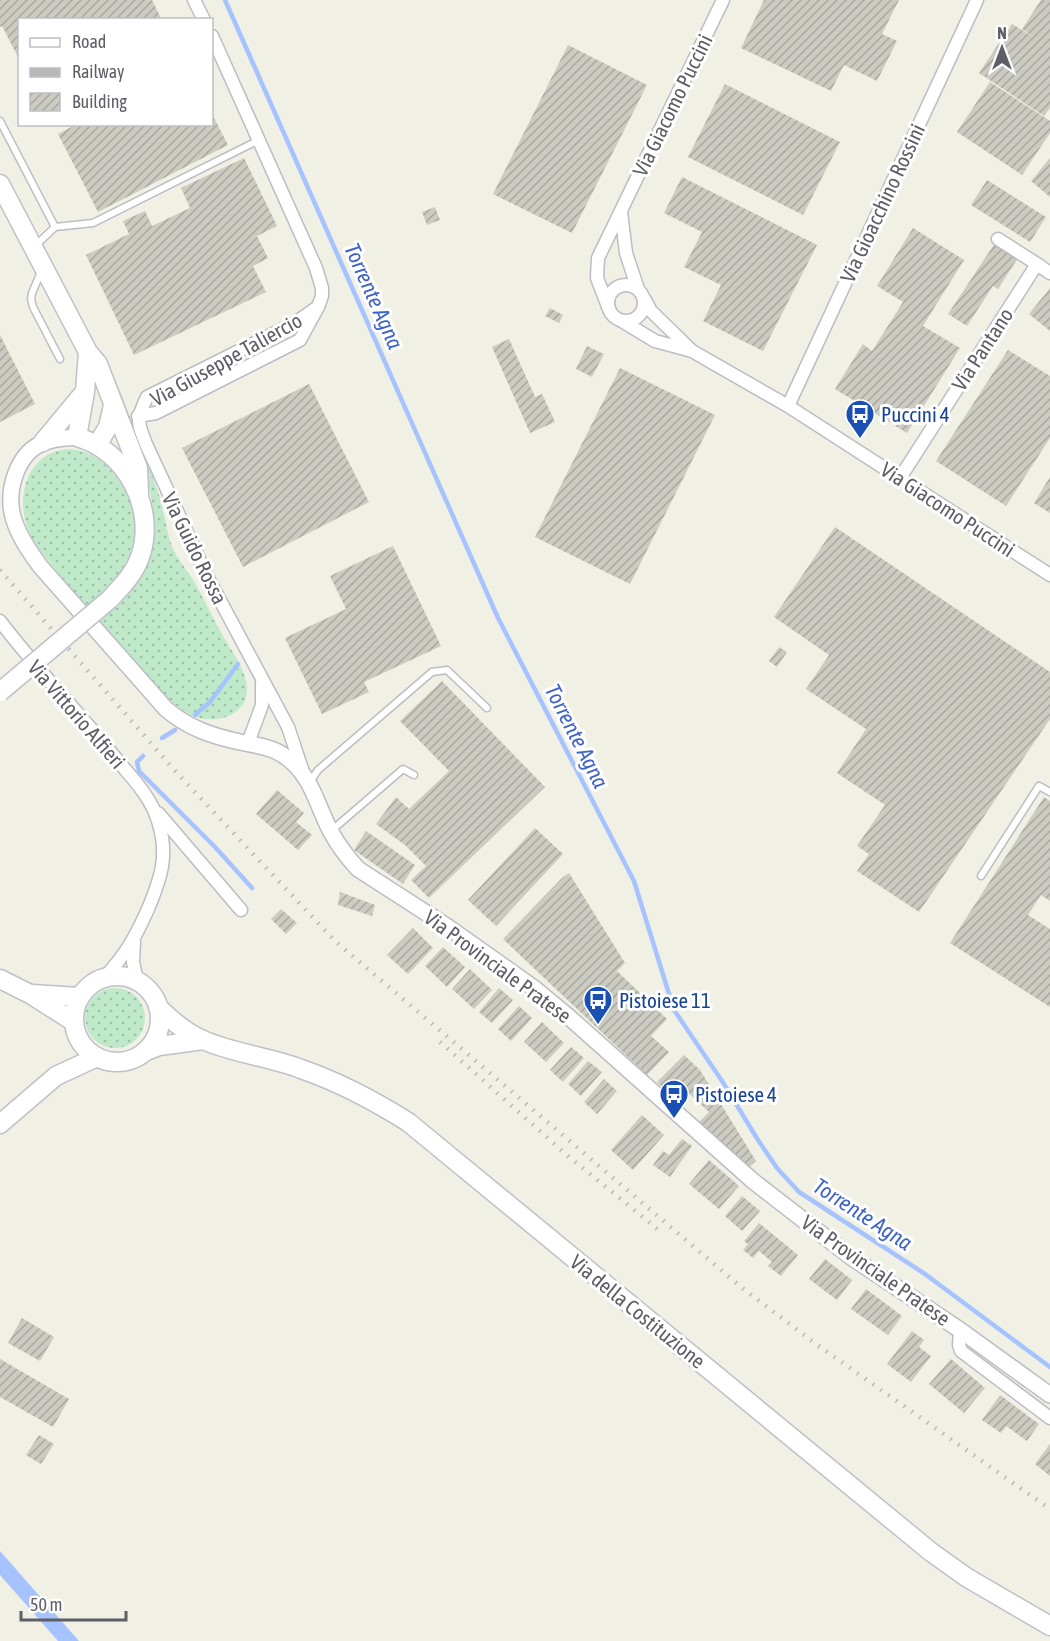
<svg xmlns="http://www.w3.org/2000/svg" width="1050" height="1641" viewBox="0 0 1050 1641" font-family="'Asap Condensed',sans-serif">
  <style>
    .grass { fill: url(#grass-dots) }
    .water { fill: #a6c3ff }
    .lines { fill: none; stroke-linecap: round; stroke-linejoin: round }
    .stream { stroke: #a6c3ff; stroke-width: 4.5 }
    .building { fill: url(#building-hatch) }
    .service-casing { stroke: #bcbdc4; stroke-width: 9 }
    .minor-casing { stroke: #bcbdc4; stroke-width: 15 }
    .tertiary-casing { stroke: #bcbdc4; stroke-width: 18 }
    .secondary-casing { stroke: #bfc0c8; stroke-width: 21 }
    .service { stroke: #fff; stroke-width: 6 }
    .minor { stroke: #fff; stroke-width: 12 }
    .tertiary { stroke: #fff; stroke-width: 15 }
    .secondary { stroke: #fff; stroke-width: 18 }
    .rail { stroke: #b8b8b9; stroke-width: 4.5; stroke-dasharray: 1.5 8; stroke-linecap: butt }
    .secondary-bridge-casing { stroke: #bfc0c8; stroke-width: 21; stroke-linecap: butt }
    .secondary-bridge { stroke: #fff; stroke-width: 18 }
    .labels { text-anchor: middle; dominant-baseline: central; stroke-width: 6; stroke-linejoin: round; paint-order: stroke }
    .street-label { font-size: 21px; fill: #5d5e66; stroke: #fff }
    .transit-label { font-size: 21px; fill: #164399; stroke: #fff; text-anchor: start }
    .water-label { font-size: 22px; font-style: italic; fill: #4063ca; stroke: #fff }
  </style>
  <defs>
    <pattern id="grass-dots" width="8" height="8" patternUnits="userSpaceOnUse" patternTransform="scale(1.5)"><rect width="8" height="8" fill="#c0e9ca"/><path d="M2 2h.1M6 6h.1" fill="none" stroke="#9fc0a8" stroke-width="1.8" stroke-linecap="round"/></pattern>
    <pattern id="building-hatch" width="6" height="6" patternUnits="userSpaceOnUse" patternTransform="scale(1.5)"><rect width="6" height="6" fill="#cbcbc1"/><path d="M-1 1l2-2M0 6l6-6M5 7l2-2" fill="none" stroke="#a8a8a1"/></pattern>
  </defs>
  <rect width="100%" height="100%" fill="#f0f0e5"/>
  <g class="grass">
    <path d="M115 379C130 417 146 456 159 495 165 513 166 533 174 551 180 562 188 572 195 583 205 601 214 620 224 638 232 651 242 665 246 681 254 716 212 728 187 713 163 699 131 656 111 634 92 612 73 591 55 569 45 556 33 544 28 529 17 502 24 463 54 452 90 438 126 478 133 511 136 526 136 544 131 558 126 571 114 582 104 592L117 607C188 538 139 456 111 380Z"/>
    <circle cx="115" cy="1018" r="30"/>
  </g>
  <path class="water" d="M0 1551 79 1641H58L0 1575Z"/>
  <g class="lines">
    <g class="stream">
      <path d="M225 0 498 618 634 881 674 1010 722 1081 758 1140 777 1168 799 1192 925 1274 1050 1367"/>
      <path d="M195 715 210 702 238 664"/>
      <path d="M162 738 175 730"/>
      <path d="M143 756 137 762 139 771 215 847 252 888"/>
    </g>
  </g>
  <g class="building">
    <path d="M0 0H152L162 20H20V61L2 26 0 27Z"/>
    <path d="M764 0H899L882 34 897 41 877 81 844 65 831 91 741 48Z"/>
    <path d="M1041 0H1050V108L1044 116 979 73 1012 24 1033 37 1022 29Z"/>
    <path d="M568 45 647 85 572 233 493 194Z"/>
    <path d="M990 82 1050 121V133L1022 175 957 132Z"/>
    <path d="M725 84 840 142 803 215 688 157Z"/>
    <path d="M212 114 228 145 98 212 58 134 77 124H212Z"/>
    <path d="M244 158 277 226 257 236 268 258 253 266 266 292 134 355 86 255 129 234 123 221 145 211 152 226 190 208 181 188Z"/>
    <path d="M1050 158V197L1031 181Z"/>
    <path d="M682 177 817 245 763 351 703 321 721 285 684 267 702 232 664 213Z"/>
    <path d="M987 180 1046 217 1030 242 971 205Z"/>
    <path d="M435 207 440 220 427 225 422 212Z"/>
    <path d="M913 228 964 260 923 326 960 348 907 433 835 389 863 344 872 351 903 302 877 286Z"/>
    <path d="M995 243 1018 258 998 289 993 286 967 326 948 314Z"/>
    <path d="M1050 288V331L1029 314Z"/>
    <path d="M550 308 563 315 559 323 545 316Z"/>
    <path d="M0 335 35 404 0 422Z"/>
    <path d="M509 339 535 397 542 394 555 422 530 433 492 347Z"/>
    <path d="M587 346 604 354 592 377 576 369Z"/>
    <path d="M1008 350 1050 376V438L1006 506 936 461Z"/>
    <path d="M620 368 715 415 630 584 535 537Z"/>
    <path d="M309 384 369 502 243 567 182 448Z"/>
    <path d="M1050 477V513L1034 503Z"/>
    <path d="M835 527 1050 672V719L919 912 857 871 869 854 857 846 885 805 837 773 866 729 806 689 829 655 774 617Z"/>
    <path d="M393 546 441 646 364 682 369 692 322 714 285 638 346 609 330 576Z"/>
    <path d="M779 647 787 652 777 667 769 661Z"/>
    <path d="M442 681 545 787 429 898 411 880 426 866 405 845 376 824 396 797 409 809 449 771 400 721Z"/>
    <path d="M277 790 304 813 296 822 312 835 298 850 256 814Z"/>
    <path d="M1044 797 1050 801V901L1041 895 1028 915 1050 929V1007L950 943Z"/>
    <path d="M535 828 563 854 496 926 468 900Z"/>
    <path d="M366 831 415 865 403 884 354 850Z"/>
    <path d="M569 873 625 963 617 971 667 1019 651 1036 669 1052 647 1075 503 939 562 878Z"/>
    <path d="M340 892 375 905 372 916 338 905Z"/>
    <path d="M281 909 297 923 286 934 271 919Z"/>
    <path d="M413 928 433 948 408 974 387 955Z"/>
    <path d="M443 947 465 967 447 987 425 966Z"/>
    <path d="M470 969 492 990 474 1009 452 989Z"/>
    <path d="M499 988 513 1000 492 1023 479 1012Z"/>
    <path d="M519 1006 532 1018 511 1041 498 1029Z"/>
    <path d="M542 1022 564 1043 546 1062 524 1042Z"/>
    <path d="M571 1047 584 1058 563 1082 550 1070Z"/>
    <path d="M684 1055 700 1070 756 1161 748 1168 699 1122 709 1112 681 1086 672 1096 657 1082Z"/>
    <path d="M588 1061 602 1072 581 1096 568 1084Z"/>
    <path d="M604 1079 617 1091 597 1114 584 1102Z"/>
    <path d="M642 1115 664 1135 633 1170 611 1150Z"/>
    <path d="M682 1139 692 1146 670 1177 653 1165 663 1151 669 1155Z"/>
    <path d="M709 1160 739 1186 719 1209 689 1184Z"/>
    <path d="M742 1196 760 1211 742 1231 725 1216Z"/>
    <path d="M759 1223 798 1255 781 1276 768 1266 772 1262 759 1251 753 1258 743 1250 748 1244 744 1241Z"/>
    <path d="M825 1259 852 1280 837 1300 809 1279Z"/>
    <path d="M866 1289 902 1316 888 1335 851 1309Z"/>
    <path d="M22 1318 54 1337 40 1361 8 1343Z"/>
    <path d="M912 1331 924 1340 919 1347 931 1356 911 1382 887 1364Z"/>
    <path d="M0 1359 69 1399 53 1427 0 1397Z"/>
    <path d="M951 1359 985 1388 964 1413 929 1384Z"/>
    <path d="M1000 1395 1039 1424 1027 1441 1006 1426 1001 1433 982 1420Z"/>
    <path d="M39 1435 54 1444 41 1464 26 1455Z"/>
    <path d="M1050 1444V1476L1035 1464Z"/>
  </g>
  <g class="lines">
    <g class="service-casing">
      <g id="service">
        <path d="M0 121 55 227 35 246"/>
        <path d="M55 227 93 223 259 140"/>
        <path d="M41 272 32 293 31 299 33 307 60 359"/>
        <path d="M310 782 318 770 432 672 447 670 487 708"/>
        <path d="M331 831 403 769 414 775"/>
        <path d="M981 876 1039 786 1050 792"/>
      </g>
    </g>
    <g class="minor-casing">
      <g id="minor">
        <path d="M194 0 204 20"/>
        <path d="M621 212 626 253 638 289"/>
        <path d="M998 239 1037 264"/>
        <circle cx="626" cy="303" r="18"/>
        <path d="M645 300 651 311 691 350"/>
        <path d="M609 309 597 278 598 258 723 0"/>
        <path d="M622 321 655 341 692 351 788 406 1050 575"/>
        <path d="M788 406 977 0"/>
        <path d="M138 416 156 413 300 340 318 307 322 296V288L316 268 212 36"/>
        <path d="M900 478 1037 264 1050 273"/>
        <path d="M0 621C37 670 80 713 118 761 133 779 151 797 158 821 169 855 161 878 148 909 135 938 126 954 104 978"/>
        <path d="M248 743 262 705V683"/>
        <path d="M303 772 288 727 207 576 146 444C137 421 136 420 147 397L295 323 318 307"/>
        <path d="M158 813 241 910"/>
        <path d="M134 941 133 962 137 981"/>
        <path d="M960 1330 959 1345 961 1351 1050 1418"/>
      </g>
    </g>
    <g class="tertiary-casing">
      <path id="tertiary" d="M77 437C66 438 56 438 45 442 17 452 6 490 13 517 18 535 29 551 40 566L166 709C188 728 212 736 240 742 255 745 271 747 283 755 312 774 316 804 331 832 338 845 347 857 358 869L448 927 534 988 570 1018 753 1181 851 1257 960 1330 1050 1395"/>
    </g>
    <g class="secondary-casing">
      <g id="secondary">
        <path d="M0 184 88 352 98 364 138 468 139 493"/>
        <path d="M88 352 85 392 77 437C126 450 157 509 140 557 134 574 122 586 110 599"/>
        <path d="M43 442 82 395"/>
        <path d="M97 445 108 427 113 405"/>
        <circle cx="117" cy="1019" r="43"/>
        <path d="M0 979 30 994 74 1022"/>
        <path d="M32 994 79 997"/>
        <path d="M158 1007C171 1020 186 1033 203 1040 232 1053 270 1057 301 1069 339 1082 373 1100 408 1122L931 1552 966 1577 1050 1626"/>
        <path d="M144 1052 159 1046 203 1040"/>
        <path d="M0 1124 56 1076 97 1057"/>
      </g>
    </g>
    <use href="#service" class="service"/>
    <use href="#minor" class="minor"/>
    <use href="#tertiary" class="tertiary"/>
    <use href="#secondary" class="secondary"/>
    <g class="rail">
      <path d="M0 570 176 772 335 941 741 1287 816 1344 1050 1509"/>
      <path d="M440 1042 569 1157 660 1231"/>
    </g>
    <g class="secondary-bridge-casing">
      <path id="secondary-bridge" d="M0 692 110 599"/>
    </g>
    <use href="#secondary-bridge" class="secondary-bridge"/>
  </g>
  <defs>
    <g id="bus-pin" transform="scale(1.5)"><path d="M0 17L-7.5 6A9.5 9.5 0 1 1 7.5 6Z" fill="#1a4fb4" stroke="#fff"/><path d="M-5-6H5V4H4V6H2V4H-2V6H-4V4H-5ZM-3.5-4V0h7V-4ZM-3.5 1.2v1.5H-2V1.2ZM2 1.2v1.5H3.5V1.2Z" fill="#fff"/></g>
  </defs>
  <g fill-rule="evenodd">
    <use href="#bus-pin" x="860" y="414"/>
    <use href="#bus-pin" x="598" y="1000"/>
    <use href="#bus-pin" x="674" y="1094"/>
  </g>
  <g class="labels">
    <g class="street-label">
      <text transform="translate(672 105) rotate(-64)">Via Giacomo Puccini</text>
      <text transform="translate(882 203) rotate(-65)">Via Gioacchino Rossini</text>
      <text transform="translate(982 349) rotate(-57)">Via Pantano</text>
      <text transform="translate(226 359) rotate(-29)">Via Giuseppe Taliercio</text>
      <text transform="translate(948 509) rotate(33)">Via Giacomo Puccini</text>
      <text transform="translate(195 548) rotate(64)">Via Guido Rossa</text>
      <text transform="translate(77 714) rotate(49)">Via Vittorio Alfieri</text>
      <text transform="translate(498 966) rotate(36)">Via Provinciale Pratese</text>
      <text transform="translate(876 1270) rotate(35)">Via Provinciale Pratese</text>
      <text transform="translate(638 1311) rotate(39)">Via della Costituzione</text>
    </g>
    <g class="transit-label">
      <text x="881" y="414">Puccini 4</text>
      <text x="619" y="1000">Pistoiese 11</text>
      <text x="695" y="1094">Pistoiese 4</text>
    </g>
    <g class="water-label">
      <text transform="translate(374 296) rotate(66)">Torrente Agna</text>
      <text transform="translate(577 736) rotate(63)">Torrente Agna</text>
      <text transform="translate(863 1214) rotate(33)">Torrente Agna</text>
    </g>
  </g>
  <rect x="18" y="18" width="195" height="108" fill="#ffffff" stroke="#bebfc2" stroke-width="1.5"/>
  <rect x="30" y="38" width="30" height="9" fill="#ffffff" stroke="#bebfc2" stroke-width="1.5"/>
  <text x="72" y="48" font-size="18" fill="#5d5e66">Road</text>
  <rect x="30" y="68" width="30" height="9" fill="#b8b8b9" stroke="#bebfc2" stroke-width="1.5"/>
  <text x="72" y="78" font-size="18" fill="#5d5e66">Railway</text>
  <rect x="30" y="93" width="30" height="18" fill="url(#building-hatch)" stroke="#bebfc2" stroke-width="1.5"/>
  <text x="72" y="108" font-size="18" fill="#5d5e66">Building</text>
  <g transform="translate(1002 48)" stroke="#ffffff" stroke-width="4.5" paint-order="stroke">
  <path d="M0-4.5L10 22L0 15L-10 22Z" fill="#5d5e66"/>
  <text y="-9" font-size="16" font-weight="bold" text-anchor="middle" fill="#5d5e66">N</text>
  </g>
  <path d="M21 1611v9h105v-9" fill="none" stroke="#5d5e66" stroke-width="3"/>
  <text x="30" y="1611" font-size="18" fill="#5d5e66" stroke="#ffffff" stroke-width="4.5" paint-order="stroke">50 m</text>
</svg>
